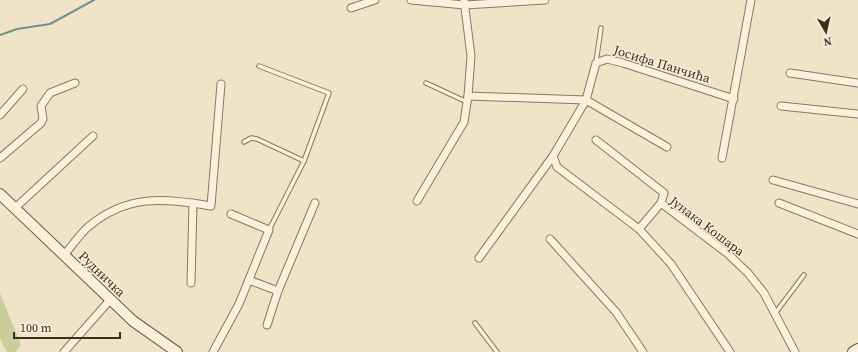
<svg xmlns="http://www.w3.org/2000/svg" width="858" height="352" viewBox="0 0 858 352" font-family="'Source Serif 4',serif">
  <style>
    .green { fill: #c9cf9b }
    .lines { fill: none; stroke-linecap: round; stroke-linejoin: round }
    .stream { stroke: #6f938a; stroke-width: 2 }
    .lane-casing { stroke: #8d765c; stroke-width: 5.5 }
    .street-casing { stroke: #8d765c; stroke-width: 9 }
    .secondary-casing { stroke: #6f573f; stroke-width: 12 }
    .lane { stroke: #faf1dc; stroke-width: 3.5 }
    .street { stroke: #faf1dc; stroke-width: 7 }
    .secondary { stroke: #faf1dc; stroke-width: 10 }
    .labels { text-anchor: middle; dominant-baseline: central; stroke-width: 3; stroke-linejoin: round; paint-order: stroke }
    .street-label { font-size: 13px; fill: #3d2e20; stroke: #f7eed8 }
  </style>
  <rect width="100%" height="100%" fill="#f0e4c8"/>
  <path class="green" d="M0 293 21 345 16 352H7L0 339Z"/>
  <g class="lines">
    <path class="stream" d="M0 35 17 29 50 24 94 0"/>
    <g class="lane-casing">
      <g id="lane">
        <path d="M596 62 601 28"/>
        <path d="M259 66 329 93 304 161"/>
        <path d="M426 83 467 102"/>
        <path d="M244 142 251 138 257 139 304 161 269 230"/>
        <path d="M776 312 804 275"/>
        <path d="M475 323 497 352"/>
      </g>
    </g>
    <g class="street-casing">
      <g id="street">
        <path d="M411 0 465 5 545 0"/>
        <path d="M464 0 471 56 468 96 586 100 553 156 557 167 639 229 671 264 730 352"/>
        <path d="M351 8 375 0"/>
        <path d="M790 73 858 83"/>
        <path d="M781 106 858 114"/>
        <path d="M0 115 23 89"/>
        <path d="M596 140 664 193 661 203"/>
        <path d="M667 147 586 100 596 63 607 59 623 63 734 99"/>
        <path d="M0 158 41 123 43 119 41 106 50 93 75 83"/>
        <path d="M722 158 751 0"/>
        <path d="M773 180 858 204"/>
        <path d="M417 201 464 122 468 96"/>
        <path d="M779 203 858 234"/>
        <path d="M15 208 93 136"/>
        <path d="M639 229 661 203 728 254 748 273 764 293 795 352"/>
        <path d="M550 239 616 312 643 352"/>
        <path d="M64 255C72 246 79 235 88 227 127 194 164 198 211 206L221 84"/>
        <path d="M479 258 553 156"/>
        <path d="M249 280 278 291"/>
        <path d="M191 283 193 203"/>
        <path d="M267 325 278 291 315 203"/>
        <path d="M64 352 110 300"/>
        <path d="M213 352 239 304 269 230 231 214"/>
      </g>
    </g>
    <g class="secondary-casing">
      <g id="secondary">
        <path d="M0 194 133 321 177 352"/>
        <path d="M853 352 858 349"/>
      </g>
    </g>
    <use href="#lane" class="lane"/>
    <use href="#street" class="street"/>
    <use href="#secondary" class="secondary"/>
  </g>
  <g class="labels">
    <g class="street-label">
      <text transform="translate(662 64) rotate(17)">Јосифа Панчића</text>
      <text transform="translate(707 226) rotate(37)">Јунака Кошара</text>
      <text transform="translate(102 274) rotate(44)">Рудничка</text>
    </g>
  </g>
  <g transform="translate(826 32) rotate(171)" stroke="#f7eed8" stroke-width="3" paint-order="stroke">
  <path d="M0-3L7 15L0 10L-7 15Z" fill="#3d2e20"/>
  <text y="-6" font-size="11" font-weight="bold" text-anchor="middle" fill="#3d2e20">N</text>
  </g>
  <path d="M14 332v6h106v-6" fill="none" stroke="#3d2e20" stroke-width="2"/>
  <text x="20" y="332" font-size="12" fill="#3d2e20" stroke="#f7eed8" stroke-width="3" paint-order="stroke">100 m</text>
</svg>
